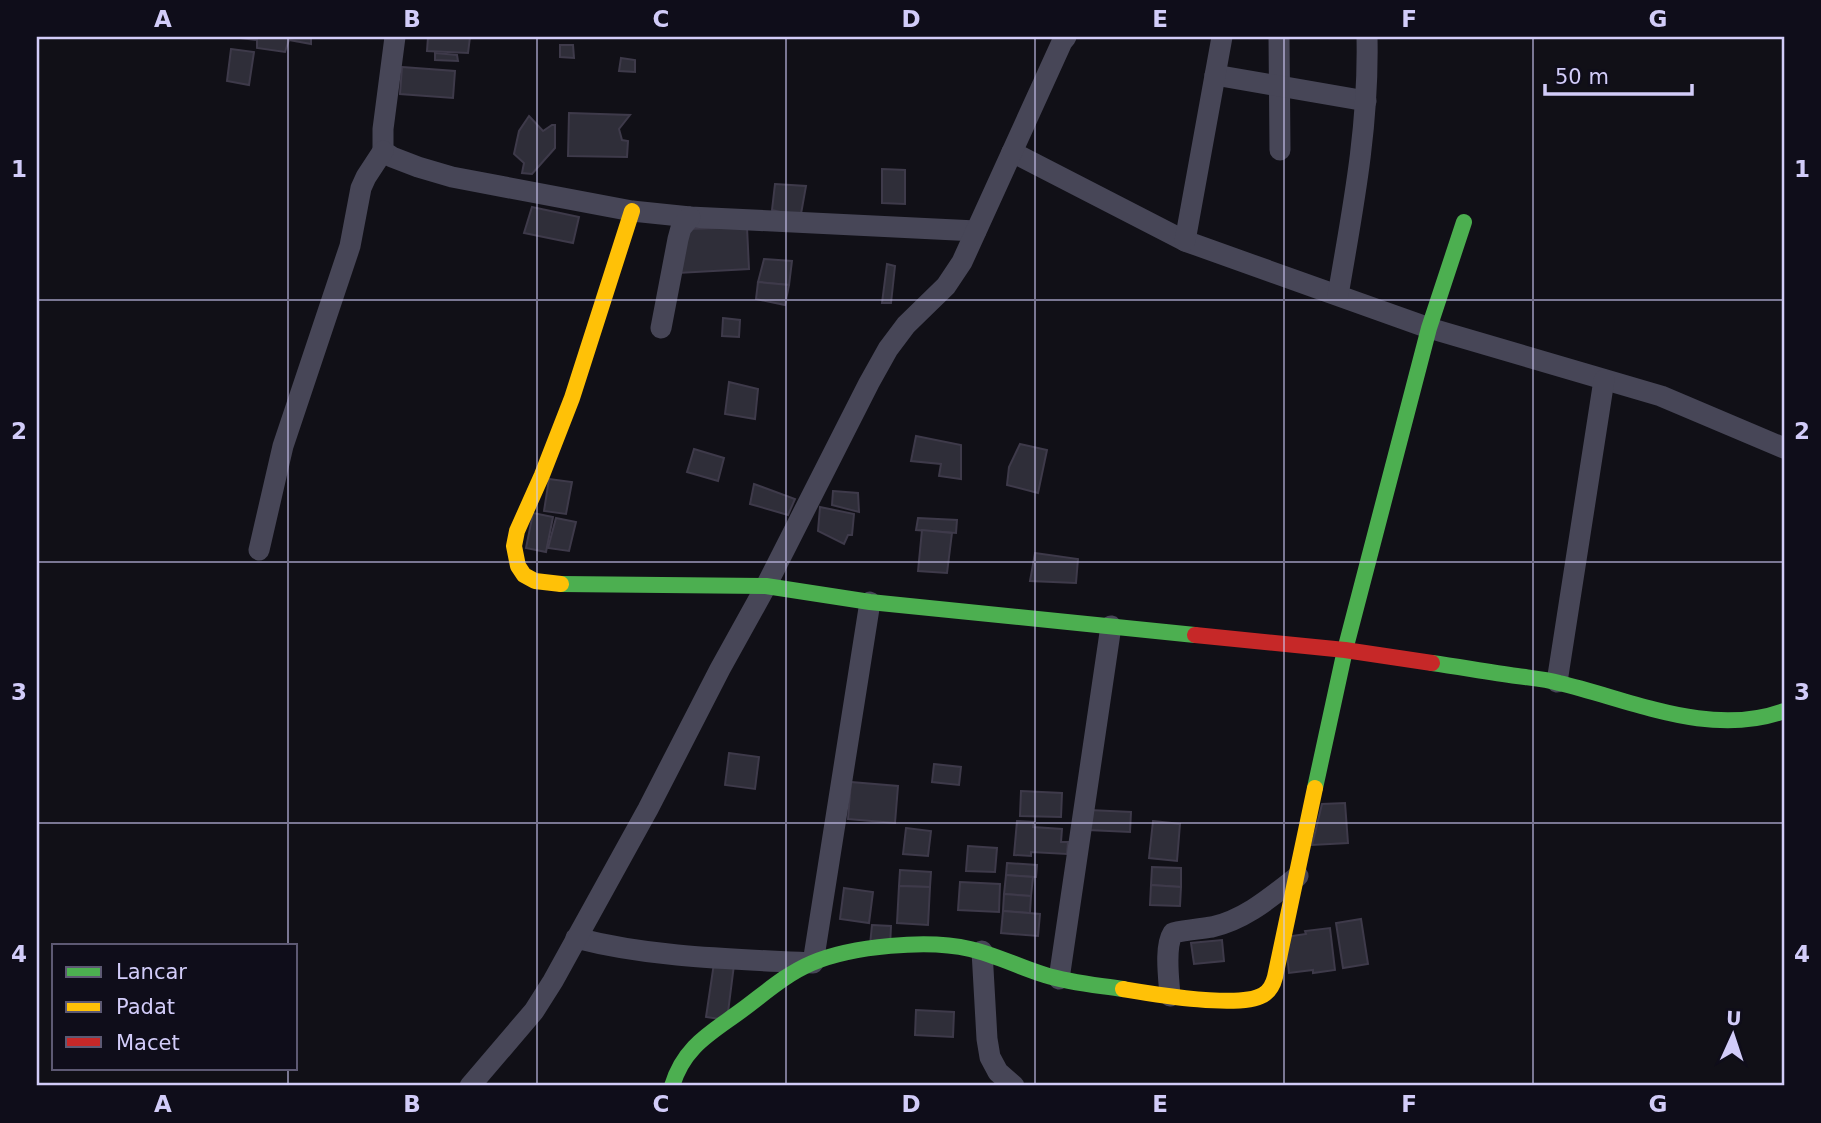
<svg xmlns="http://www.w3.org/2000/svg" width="1821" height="1123" viewBox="0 0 1821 1123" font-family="'DejaVu Sans',sans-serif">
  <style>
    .building { fill: #2f2e39; stroke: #3e3a4a; stroke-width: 2 }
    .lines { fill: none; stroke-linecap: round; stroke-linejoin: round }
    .street { stroke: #474657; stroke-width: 21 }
    .fast { stroke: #4caf50; stroke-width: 16 }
    .slow { stroke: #ffc107; stroke-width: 16 }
    .jam { stroke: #c62828; stroke-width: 16 }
    .grid { fill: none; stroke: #d2ccf9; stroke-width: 2; stroke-opacity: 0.55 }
    .neatline { fill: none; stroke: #d2ccf9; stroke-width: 2.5 }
    .grid-label { font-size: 23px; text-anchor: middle; font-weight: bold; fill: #d2ccf9 }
  </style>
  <rect width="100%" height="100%" fill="#111017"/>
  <g class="building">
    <path d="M232 37H301L311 38V44L289 40 285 52 257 48V40Z"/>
    <path d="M428 37H470L468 53 427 51Z"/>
    <path d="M560 45H573L574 58 560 57Z"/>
    <path d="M231 49 254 52 249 85 227 81Z"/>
    <path d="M435 53 457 55 458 61 435 60Z"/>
    <path d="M621 58 635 60V72L619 71Z"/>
    <path d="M402 67 455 71 453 98 400 94Z"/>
    <path d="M569 113 630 115 619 129 622 140 628 141 627 157 568 156Z"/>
    <path d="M529 116 543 131 552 125H555V148L532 174 522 173 524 163 514 154 519 131Z"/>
    <path d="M882 169 905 170V204L882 203Z"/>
    <path d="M775 184 806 186 801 214 780 212 772 210Z"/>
    <path d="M532 207 579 217 573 243 524 233Z"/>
    <path d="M747 227 749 269 678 273 687 229Z"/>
    <path d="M764 259 792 261 789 285 758 282Z"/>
    <path d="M887 264 895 266 891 303H882Z"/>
    <path d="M758 282 789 285 785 305 756 299Z"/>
    <path d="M723 318 740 320 739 337 722 336Z"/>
    <path d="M729 382 758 389 755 419 725 414Z"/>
    <path d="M916 436 961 445V479L939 476 941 464 911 461Z"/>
    <path d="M1020 444 1047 450 1038 493 1007 485 1009 467Z"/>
    <path d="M694 449 724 458 718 481 687 472Z"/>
    <path d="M549 479 572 482 566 514 544 511Z"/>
    <path d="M754 484 795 499 788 515 750 504Z"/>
    <path d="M833 491 858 493 859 512 832 505Z"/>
    <path d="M820 507 854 514 852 535H848L844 544 818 531Z"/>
    <path d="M533 513 553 517 546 552 526 548Z"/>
    <path d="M556 518 576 522 569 551 548 548Z"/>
    <path d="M918 518 957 520 956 533 916 530Z"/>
    <path d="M922 530 952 533 947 573 918 571Z"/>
    <path d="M1035 553 1078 559 1076 583 1030 581Z"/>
    <path d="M729 753 759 757 755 789 725 785Z"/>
    <path d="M934 764 961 767 959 785 932 782Z"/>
    <path d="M851 782 898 786 895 823 848 819Z"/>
    <path d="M1021 791 1062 793 1061 817 1020 816Z"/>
    <path d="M1345 803 1348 843 1312 845 1322 804Z"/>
    <path d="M1089 810 1131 812 1130 832 1088 830Z"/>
    <path d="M1017 821 1034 822 1033 827 1062 829 1061 842H1068L1067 854 1031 852V856L1014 855Z"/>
    <path d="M1153 821 1180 824 1177 861 1149 858Z"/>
    <path d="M906 828 931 831 928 856 903 854Z"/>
    <path d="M968 846 997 848 995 872 966 871Z"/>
    <path d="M1007 863 1037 865 1036 877 1006 875Z"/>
    <path d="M1152 867 1181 868V887L1151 885Z"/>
    <path d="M900 870 931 872 930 887 899 886Z"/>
    <path d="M1006 875 1033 877 1031 896 1004 894Z"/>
    <path d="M960 882 1000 884 999 912 958 910Z"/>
    <path d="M1151 885 1181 887 1180 906 1150 905Z"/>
    <path d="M899 886 930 887 928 925 897 923Z"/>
    <path d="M844 888 873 892 869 923 840 919Z"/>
    <path d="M1004 894 1031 896 1030 913 1003 911Z"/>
    <path d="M1003 911 1040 914 1038 936 1001 933Z"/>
    <path d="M1361 919 1368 964 1343 968 1336 923Z"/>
    <path d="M872 925 891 926 890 947 870 945Z"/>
    <path d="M1330 928 1335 970 1313 973V970L1289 973 1285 937 1306 934 1305 931Z"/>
    <path d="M1222 940 1224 961 1194 964 1191 943Z"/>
    <path d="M714 963 734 965 727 1020 706 1017Z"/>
    <path d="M916 1010 954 1012 953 1037 915 1035Z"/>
  </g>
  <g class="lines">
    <g class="street">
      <path d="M395 37 383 129V151L392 157 418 167 452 177 632 211 690 217 976 231"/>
      <path d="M1279 37 1280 150"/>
      <path d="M1215 75 1366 101"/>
      <path d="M1012 152 1185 241 1429 328 1661 396 1784 448"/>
      <path d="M1185 241 1222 37"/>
      <path d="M1338 295C1353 208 1369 126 1367 37"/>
      <path d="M661 328 678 239 681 228 690 217"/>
      <path d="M259 550 283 446 350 246 361 188 366 177 383 151"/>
      <path d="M1557 682 1604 380"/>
      <path d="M576 938C653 958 733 959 813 963L870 602"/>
      <path d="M982 951 987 1039 990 1057 998 1072 1014 1086"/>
      <path d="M1059 979 1111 626"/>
      <path d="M1170 996C1169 979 1164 947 1173 933 1186 930 1199 929 1212 927 1246 919 1271 897 1298 876"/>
      <path d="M470 1086 534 1011 553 981 648 809 720 669 766 586 869 383 888 349 906 325 946 286 962 262 1062 42 1066 37"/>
    </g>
    <g class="fast">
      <path d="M561 584 766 586 870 602 1195 635"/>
      <path d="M1432 663C1460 667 1488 672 1517 676 1531 678 1545 679 1559 683 1632 700 1710 738 1784 711"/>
      <path d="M1315 788 1345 650 1429 328 1464 222"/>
      <path d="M672 1086C684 1046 711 1033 742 1010 765 993 786 974 812 963 852 946 928 939 970 949 996 955 1019 967 1045 975 1070 983 1097 985 1123 989"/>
    </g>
    <g class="slow">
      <path d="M561 584 535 581 524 575 518 566 514 546 517 531 542 475 572 398 632 211"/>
      <path d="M1123 989C1153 994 1239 1009 1263 995 1270 991 1273 985 1275 977L1315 788"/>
    </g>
    <path class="jam" d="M1195 635 1345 650 1432 663"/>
  </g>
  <path class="grid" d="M288 37V946M537 37V1086M786 37V1086M1035 37V1086M1284 37V1086M1533 37V1086M37 300H1784M37 562H1784M37 823H1784M288 1069V1086"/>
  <rect width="1821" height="1123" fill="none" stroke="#0f0d1a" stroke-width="77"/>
  <rect x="52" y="944" width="245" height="126" fill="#0f0d1a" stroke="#5d5973" stroke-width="2"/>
  <rect x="66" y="967" width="35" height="10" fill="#4caf50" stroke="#5d5973" stroke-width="2"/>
  <text x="116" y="979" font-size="21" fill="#d2ccf9">Lancar</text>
  <rect x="66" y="1002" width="35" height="10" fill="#ffc107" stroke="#5d5973" stroke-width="2"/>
  <text x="116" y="1014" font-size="21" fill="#d2ccf9">Padat</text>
  <rect x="66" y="1037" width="35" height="10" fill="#c62828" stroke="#5d5973" stroke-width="2"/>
  <text x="116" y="1050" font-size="21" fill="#d2ccf9">Macet</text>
  <g transform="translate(1733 1035) rotate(3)" stroke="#0f0d1a" stroke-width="5" paint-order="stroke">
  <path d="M0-5L12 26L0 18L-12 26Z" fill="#d2ccf9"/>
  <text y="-10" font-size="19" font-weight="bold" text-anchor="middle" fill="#d2ccf9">U</text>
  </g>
  <path d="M1545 84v10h147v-10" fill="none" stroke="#d2ccf9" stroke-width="3.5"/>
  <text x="1555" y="84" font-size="21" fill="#d2ccf9" stroke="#0f0d1a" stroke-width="5" paint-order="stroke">50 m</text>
  <rect x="38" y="38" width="1745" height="1046" class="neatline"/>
  <g class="grid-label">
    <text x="163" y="27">A</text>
    <text x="412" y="27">B</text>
    <text x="661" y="27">C</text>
    <text x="911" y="27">D</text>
    <text x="1160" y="27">E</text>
    <text x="1409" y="27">F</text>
    <text x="1658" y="27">G</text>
    <text x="19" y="177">1</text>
    <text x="1802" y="177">1</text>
    <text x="19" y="439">2</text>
    <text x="1802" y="439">2</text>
    <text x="19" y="700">3</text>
    <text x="1802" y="700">3</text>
    <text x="19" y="962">4</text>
    <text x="1802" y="962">4</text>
    <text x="163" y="1112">A</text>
    <text x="412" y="1112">B</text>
    <text x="661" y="1112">C</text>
    <text x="911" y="1112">D</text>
    <text x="1160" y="1112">E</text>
    <text x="1409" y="1112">F</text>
    <text x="1658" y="1112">G</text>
  </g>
</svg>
